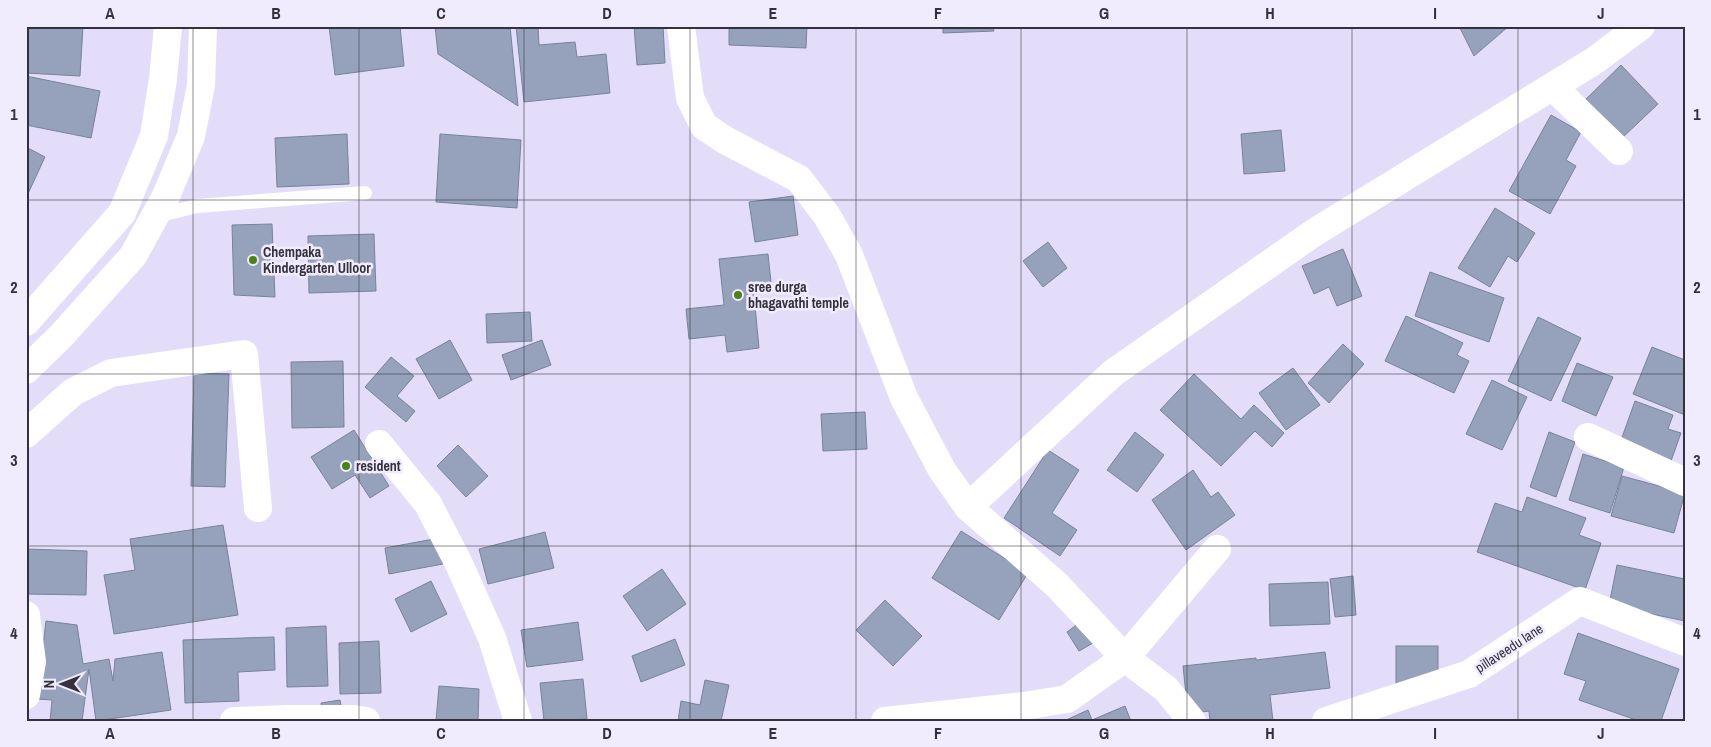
<svg xmlns="http://www.w3.org/2000/svg" width="1711" height="747" viewBox="0 0 1711 747" font-family="'Archivo Narrow',sans-serif">
  <style>
    .building { fill: #96a2bb; stroke: #77839b }
    .lines { fill: none; stroke-linecap: round; stroke-linejoin: round }
    .lane { stroke: #fff; stroke-width: 14 }
    .street { stroke: #fff; stroke-width: 28 }
    .secondary { stroke: #fff; stroke-width: 28 }
    .grid { fill: none; stroke: #34313c; stroke-width: 1; stroke-opacity: 0.55 }
    .poi-dot { fill: #4d8115; stroke: #f0ecfd; stroke-width: 2 }
    .labels { text-anchor: middle; dominant-baseline: central; stroke-width: 5; stroke-linejoin: round; paint-order: stroke }
    .poi-label { font-size: 14px; font-weight: bold; fill: #34313c; stroke: #f0ecfd; text-anchor: start }
    .street-label { font-size: 14px; fill: #34313c; stroke: #f0ecfd }
    .neatline { fill: none; stroke: #34313c; stroke-width: 2 }
    .grid-label { font-size: 16px; text-anchor: middle; font-weight: bold; fill: #34313c }
  </style>
  <rect width="100%" height="100%" fill="#e4ddf9"/>
  <g class="building">
    <path d="M26 26H83L80 76 26 73Z"/>
    <path d="M329 26H400L404 66 335 75Z"/>
    <path d="M435 26H510L518 106 438 54Z"/>
    <path d="M516 26H538L539 45 575 42 577 57 606 54 610 93 524 102Z"/>
    <path d="M634 26H663L665 63 637 65Z"/>
    <path d="M729 26H807L806 48 729 45Z"/>
    <path d="M943 26H993L994 31 943 33Z"/>
    <path d="M1459 26H1509L1474 56Z"/>
    <path d="M1621 65 1658 104 1621 139 1585 100Z"/>
    <path d="M26 76 100 91 91 138 26 125Z"/>
    <path d="M1551 115 1581 132 1566 160 1576 166 1550 214 1509 191Z"/>
    <path d="M1281 130 1285 171 1244 174 1241 134Z"/>
    <path d="M347 134 349 184 277 187 275 138Z"/>
    <path d="M440 134 521 140 517 208 436 202Z"/>
    <path d="M26 147 45 157 26 198Z"/>
    <path d="M793 196 798 235 755 242 749 202Z"/>
    <path d="M1495 208 1535 233 1517 262 1508 256 1490 287 1458 268Z"/>
    <path d="M272 224 275 297 234 295 232 225Z"/>
    <path d="M374 234 376 291 309 293 308 236Z"/>
    <path d="M1048 242 1067 268 1043 287 1023 261Z"/>
    <path d="M1343 249 1362 296 1337 306 1329 287 1314 294 1302 266Z"/>
    <path d="M768 254 771 282 753 284 759 348 727 352 725 335 689 339 686 309 724 305 719 259Z"/>
    <path d="M1430 272 1504 298 1489 342 1415 316Z"/>
    <path d="M530 312 532 341 487 343 486 314Z"/>
    <path d="M1406 316 1463 343 1457 355 1469 361 1454 393 1385 361Z"/>
    <path d="M1538 317 1581 338 1551 401 1508 381Z"/>
    <path d="M450 340 472 380 439 399 416 359Z"/>
    <path d="M542 340 551 365 511 380 502 355Z"/>
    <path d="M1343 344 1364 364 1329 403 1308 383Z"/>
    <path d="M1652 347 1685 360V415L1633 394Z"/>
    <path d="M391 357 414 376 397 396 415 411 406 422 365 387Z"/>
    <path d="M343 361 344 427 292 428 291 362Z"/>
    <path d="M1577 363 1613 377 1596 416 1562 401Z"/>
    <path d="M1293 368 1320 405 1286 430 1259 393Z"/>
    <path d="M194 373 229 374 225 487 191 486Z"/>
    <path d="M1194 374 1241 419 1254 405 1284 433 1272 447 1255 431 1221 466 1160 410Z"/>
    <path d="M1492 380 1527 397 1502 450 1466 434Z"/>
    <path d="M1635 401 1673 415 1668 429 1681 433 1671 461 1620 443Z"/>
    <path d="M865 412 867 449 823 451 821 414Z"/>
    <path d="M354 430 389 486 370 498 355 475 332 489 311 457Z"/>
    <path d="M1135 432 1164 455 1137 492 1107 470Z"/>
    <path d="M1549 432 1575 442 1556 497 1530 487Z"/>
    <path d="M458 445 488 476 466 497 437 466Z"/>
    <path d="M1048 450 1079 470 1052 513 1077 530 1060 556 1004 518Z"/>
    <path d="M1583 454 1624 467 1610 513 1569 500Z"/>
    <path d="M1193 470 1211 497 1218 492 1235 515 1186 550 1152 500Z"/>
    <path d="M1622 476 1685 493 1674 533 1611 516Z"/>
    <path d="M1527 497 1586 518 1579 535 1601 543 1585 590 1477 552 1495 503 1522 512Z"/>
    <path d="M223 525 238 615 114 634 104 575 135 570 130 539Z"/>
    <path d="M961 531 1028 573 999 620 932 578Z"/>
    <path d="M545 532 554 568 488 584 479 549Z"/>
    <path d="M439 538 443 564 389 574 385 548Z"/>
    <path d="M26 549 87 551 86 595 26 594Z"/>
    <path d="M1617 565 1685 579V621L1609 605Z"/>
    <path d="M662 569 686 604 647 631 623 596Z"/>
    <path d="M1353 576 1356 615 1335 617 1330 579Z"/>
    <path d="M431 581 447 614 411 632 395 599Z"/>
    <path d="M1328 582 1330 624 1270 626 1269 584Z"/>
    <path d="M885 600 922 636 893 666 856 630Z"/>
    <path d="M46 621 77 625 83 664 109 659 113 681 115 659 162 652 171 710 96 721 89 669 82 721H50L52 700 37 699Z"/>
    <path d="M578 622 583 660 527 667 521 630Z"/>
    <path d="M1079 623 1093 643 1079 651 1067 632Z"/>
    <path d="M326 626 328 686 287 687 286 628Z"/>
    <path d="M1578 633 1679 669 1661 721H1639L1579 700 1586 681 1564 674Z"/>
    <path d="M274 637 275 670 238 672 239 701 185 703 183 640Z"/>
    <path d="M675 639 685 665 641 682 632 656Z"/>
    <path d="M379 641 381 693 340 694 339 643Z"/>
    <rect x="1396" y="646" width="42" height="38"/>
    <path d="M1325 652 1330 688 1270 695 1273 721H1210L1209 711 1188 714 1183 666 1256 658V660Z"/>
    <path d="M583 679 587 719 544 721 540 683Z"/>
    <path d="M705 680 729 685 721 721H678L681 701 700 705Z"/>
    <path d="M439 686 479 689 478 721H436Z"/>
    <path d="M340 700 343 717 324 719 321 703Z"/>
    <path d="M1125 706 1131 721H1064L1088 710 1092 720Z"/>
  </g>
  <g class="lines">
    <path class="lane" d="M156 216 197 206 365 193"/>
    <g class="street">
      <path d="M681 26 690 98 704 126 725 140 799 179 827 216 849 255 904 398 942 470 968 507 1113 373 1315 232 1594 61 1641 26"/>
      <path d="M1553 87 1619 151"/>
      <path d="M26 434 73 392 111 373 244 354 258 508"/>
      <path d="M1588 437 1685 482"/>
      <path d="M379 444 428 504 459 564 492 638 518 721"/>
      <path d="M968 507 1057 585 1125 658 1166 689 1192 721"/>
      <path d="M26 615 32 662 26 695"/>
      <path d="M234 721 289 719H354L366 721"/>
      <path d="M885 721 1024 706 1067 699 1125 658 1217 549"/>
      <path d="M1326 721 1469 674 1580 601 1685 642"/>
    </g>
    <g class="secondary">
      <path d="M26 322 122 213 154 136 163 79 168 26"/>
      <path d="M26 370 61 336 133 256 166 196 191 136 201 85 203 26"/>
    </g>
  </g>
  <path class="grid" d="M193 26V721M359 26V721M524 26V721M690 26V721M856 26V721M1021 26V721M1187 26V721M1352 26V721M1518 26V721M26 200H1685M26 374H1685M26 546H1685"/>
  <g class="poi-dot">
    <circle cx="253" cy="260" r="5"/>
    <circle cx="738" cy="295" r="5"/>
    <circle cx="346" cy="466" r="5"/>
  </g>
  <g class="labels">
    <g class="poi-label">
      <text x="263" y="252">Chempaka<tspan x="263" dy="16">Kindergarten Ulloor</tspan></text>
      <text x="748" y="287">sree durga<tspan x="748" dy="16">bhagavathi temple</tspan></text>
      <text x="356" y="466">resident</text>
    </g>
    <g class="street-label">
      <text transform="translate(1509 648) rotate(-33)">pillaveedu lane</text>
    </g>
  </g>
  <rect width="1711" height="747" fill="none" stroke="#f0ecfd" stroke-width="55"/>
  <g transform="translate(62 684) rotate(270)" stroke="#f0ecfd" stroke-width="4" paint-order="stroke">
  <path d="M0-4L9 19L0 12L-9 19Z" fill="#34313c"/>
  <text y="-8" font-size="14" font-weight="bold" text-anchor="middle" fill="#34313c">N</text>
  </g>
  <rect x="28" y="28" width="1656" height="692" class="neatline"/>
  <g class="grid-label">
    <text x="110" y="19">A</text>
    <text x="276" y="19">B</text>
    <text x="441" y="19">C</text>
    <text x="607" y="19">D</text>
    <text x="773" y="19">E</text>
    <text x="938" y="19">F</text>
    <text x="1104" y="19">G</text>
    <text x="1270" y="19">H</text>
    <text x="1435" y="19">I</text>
    <text x="1601" y="19">J</text>
    <text x="14" y="120">1</text>
    <text x="1697" y="120">1</text>
    <text x="14" y="293">2</text>
    <text x="1697" y="293">2</text>
    <text x="14" y="466">3</text>
    <text x="1697" y="466">3</text>
    <text x="14" y="639">4</text>
    <text x="1697" y="639">4</text>
    <text x="110" y="739">A</text>
    <text x="276" y="739">B</text>
    <text x="441" y="739">C</text>
    <text x="607" y="739">D</text>
    <text x="773" y="739">E</text>
    <text x="938" y="739">F</text>
    <text x="1104" y="739">G</text>
    <text x="1270" y="739">H</text>
    <text x="1435" y="739">I</text>
    <text x="1601" y="739">J</text>
  </g>
</svg>
